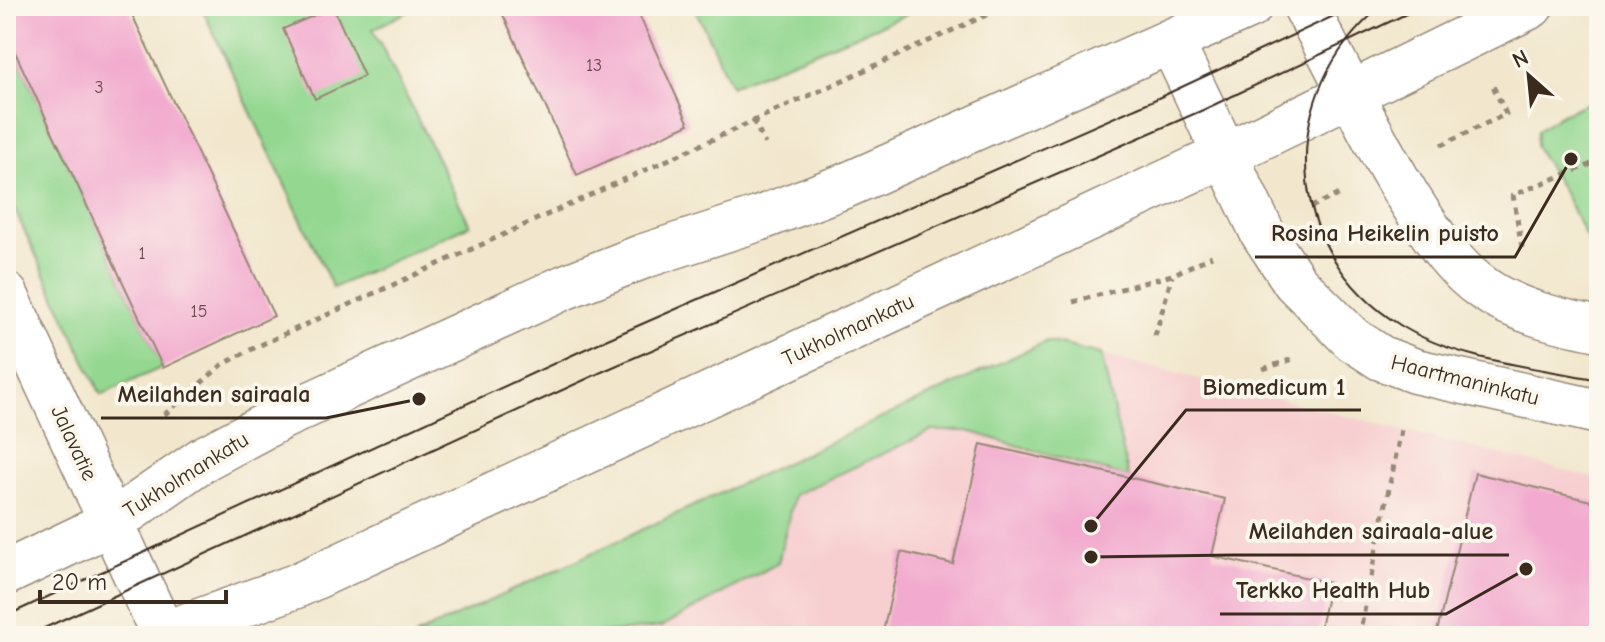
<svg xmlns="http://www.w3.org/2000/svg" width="1605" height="642" viewBox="0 0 1605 642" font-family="'Comic Neue',sans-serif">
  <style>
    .built { fill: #f7cfd0 }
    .green { fill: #93d790; stroke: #678057; stroke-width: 2 }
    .building { fill: #f2aace }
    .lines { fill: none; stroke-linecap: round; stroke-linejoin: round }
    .street-casing { stroke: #968876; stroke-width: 47 }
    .secondary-casing { stroke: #968876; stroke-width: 47 }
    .primary-casing { stroke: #968876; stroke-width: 47 }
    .path { stroke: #968876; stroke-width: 5; stroke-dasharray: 6 6; stroke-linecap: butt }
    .street { stroke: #fff; stroke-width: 44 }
    .secondary { stroke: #fff; stroke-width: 44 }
    .primary { stroke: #fff; stroke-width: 44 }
    .tram { stroke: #3b2a1e; stroke-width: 2 }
    .labels { text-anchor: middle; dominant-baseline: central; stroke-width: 8; stroke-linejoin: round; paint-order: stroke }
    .number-label { font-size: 18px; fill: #694a4a }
    .street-label { font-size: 22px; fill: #3b2a1e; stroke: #fbf7ec }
    .leader { fill: none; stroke: #3b2a1e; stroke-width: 3 }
    .callout-dot { fill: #3b2a1e; stroke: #fbf7ec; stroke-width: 3 }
    .callout-label { font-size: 24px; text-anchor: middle; font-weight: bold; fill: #3b2a1e; stroke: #fbf7ec; stroke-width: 8; stroke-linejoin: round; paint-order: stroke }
  </style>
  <rect width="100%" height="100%" fill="#fbf7ec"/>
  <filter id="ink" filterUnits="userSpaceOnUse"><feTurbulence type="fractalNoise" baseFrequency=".0125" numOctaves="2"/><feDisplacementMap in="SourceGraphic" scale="16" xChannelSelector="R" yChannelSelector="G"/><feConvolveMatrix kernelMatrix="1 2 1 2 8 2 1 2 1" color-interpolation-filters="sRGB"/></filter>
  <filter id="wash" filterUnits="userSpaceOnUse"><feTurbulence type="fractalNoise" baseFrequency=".006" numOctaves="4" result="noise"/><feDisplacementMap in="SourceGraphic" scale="32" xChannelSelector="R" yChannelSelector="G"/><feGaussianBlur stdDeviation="1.8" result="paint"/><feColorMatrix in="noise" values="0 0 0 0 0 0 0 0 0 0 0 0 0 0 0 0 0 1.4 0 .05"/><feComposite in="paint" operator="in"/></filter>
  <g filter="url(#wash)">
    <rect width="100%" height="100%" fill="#f2e7cd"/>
    <path class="built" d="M1047 341 1599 479V636H414Z"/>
    <g class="green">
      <path d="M201 6H419L373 29 470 225 333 288Z"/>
      <path d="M694 6H927L731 86Z"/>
      <path d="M6 33 163 367 101 395 6 191Z"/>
      <path d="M1599 98V242L1587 239 1562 189 1536 147 1537 130 1562 114Z"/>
      <path d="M1047 341 1101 354 1129 478 968 431H932L794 495 778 563 661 627 580 636H554L510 626 488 636H414Z"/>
    </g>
    <g id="blocks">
      <g class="building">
        <path d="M6 6H128L274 316 163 368 6 33Z"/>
        <path d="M499 6H635L689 124 577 175Z"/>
        <path d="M333 7 364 76 315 99 283 29Z"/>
        <path d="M981 444 1225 499 1212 556 1330 583 1318 636H882L901 552 953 564Z"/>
        <path d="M1475 473 1599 503V636H1436Z"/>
      </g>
    </g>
  </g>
  <g filter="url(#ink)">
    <use href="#blocks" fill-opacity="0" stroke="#968876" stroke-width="2"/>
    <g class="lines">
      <g class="street-casing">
        <path id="street" d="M6 295 163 634"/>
      </g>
      <g class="secondary-casing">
        <g id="secondary">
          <path d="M1305 6C1342 74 1374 145 1417 211 1436 240 1455 269 1484 289 1517 312 1560 321 1599 329"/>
          <path d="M1171 41 1262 232 1295 282 1352 339 1381 358 1415 371 1599 412"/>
        </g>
      </g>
      <g class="primary-casing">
        <g id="primary">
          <path d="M6 573 111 523 203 459 280 418 565 287 644 256 758 219 847 185 1250 6"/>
          <path d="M158 636 296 586 1225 155 1531 6"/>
        </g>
      </g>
      <g class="path">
        <path d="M753 120 765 144"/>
        <path d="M1441 145 1506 114 1493 86"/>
        <path d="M1311 207 1342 193"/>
        <path d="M1522 248 1513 195 1599 161"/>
        <path d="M1073 302 1172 275 1212 256"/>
        <path d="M1155 336 1172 276"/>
        <path d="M1263 369 1293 359"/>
        <path d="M164 415 222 365 254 348 1006 6"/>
        <path d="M1359 636 1402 425"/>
      </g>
      <use href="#street" class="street"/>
      <use href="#secondary" class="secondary"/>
      <use href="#primary" class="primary"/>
      <g class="tram">
        <path d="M1382 6C1274 92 1282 252 1400 325 1457 361 1534 367 1599 380"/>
        <path d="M6 616 594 345 1156 99 1355 6"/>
        <path d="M27 636 606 370 1203 110 1423 6"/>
      </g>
    </g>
  </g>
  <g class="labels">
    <g class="number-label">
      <text x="594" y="65">13</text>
      <text x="99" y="87">3</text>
      <text x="142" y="253">1</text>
      <text x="199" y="311">15</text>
    </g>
    <g class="street-label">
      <text transform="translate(848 330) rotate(-25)">Tukholmankatu</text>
      <text transform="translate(1465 380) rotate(14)">Haartmaninkatu</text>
      <text transform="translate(74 443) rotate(65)">Jalavatie</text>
      <text transform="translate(186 475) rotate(-32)">Tukholmankatu</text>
    </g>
  </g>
  <path class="leader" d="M1571 159L1515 257H1255M1091 526L1186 410H1361M419 399L326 418H101M1091 557L1232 555H1509M1526 569L1446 614H1220"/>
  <g class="callout-dot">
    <circle cx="1571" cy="159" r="8"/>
    <circle cx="1091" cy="526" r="8"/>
    <circle cx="419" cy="399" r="8"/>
    <circle cx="1091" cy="557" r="8"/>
    <circle cx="1526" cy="569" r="8"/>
  </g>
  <g class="callout-label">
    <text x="1385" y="241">Rosina Heikelin puisto</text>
    <text x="1274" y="395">Biomedicum 1</text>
    <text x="214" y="402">Meilahden sairaala</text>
    <text x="1371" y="539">Meilahden sairaala-alue</text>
    <text x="1333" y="598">Terkko Health Hub</text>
  </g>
  <rect width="1605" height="642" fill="none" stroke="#fbf7ec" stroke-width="32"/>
  <g transform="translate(1529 76) rotate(333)" stroke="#fbf7ec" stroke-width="6" paint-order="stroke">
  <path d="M0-6L14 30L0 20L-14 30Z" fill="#3b2a1e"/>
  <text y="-12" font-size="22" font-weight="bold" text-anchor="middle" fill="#3b2a1e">N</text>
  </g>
  <path d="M40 590v12h186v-12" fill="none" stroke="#3b2a1e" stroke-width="4"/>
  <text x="52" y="590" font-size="24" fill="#3b2a1e" stroke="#fbf7ec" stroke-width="6" paint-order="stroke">20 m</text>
</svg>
